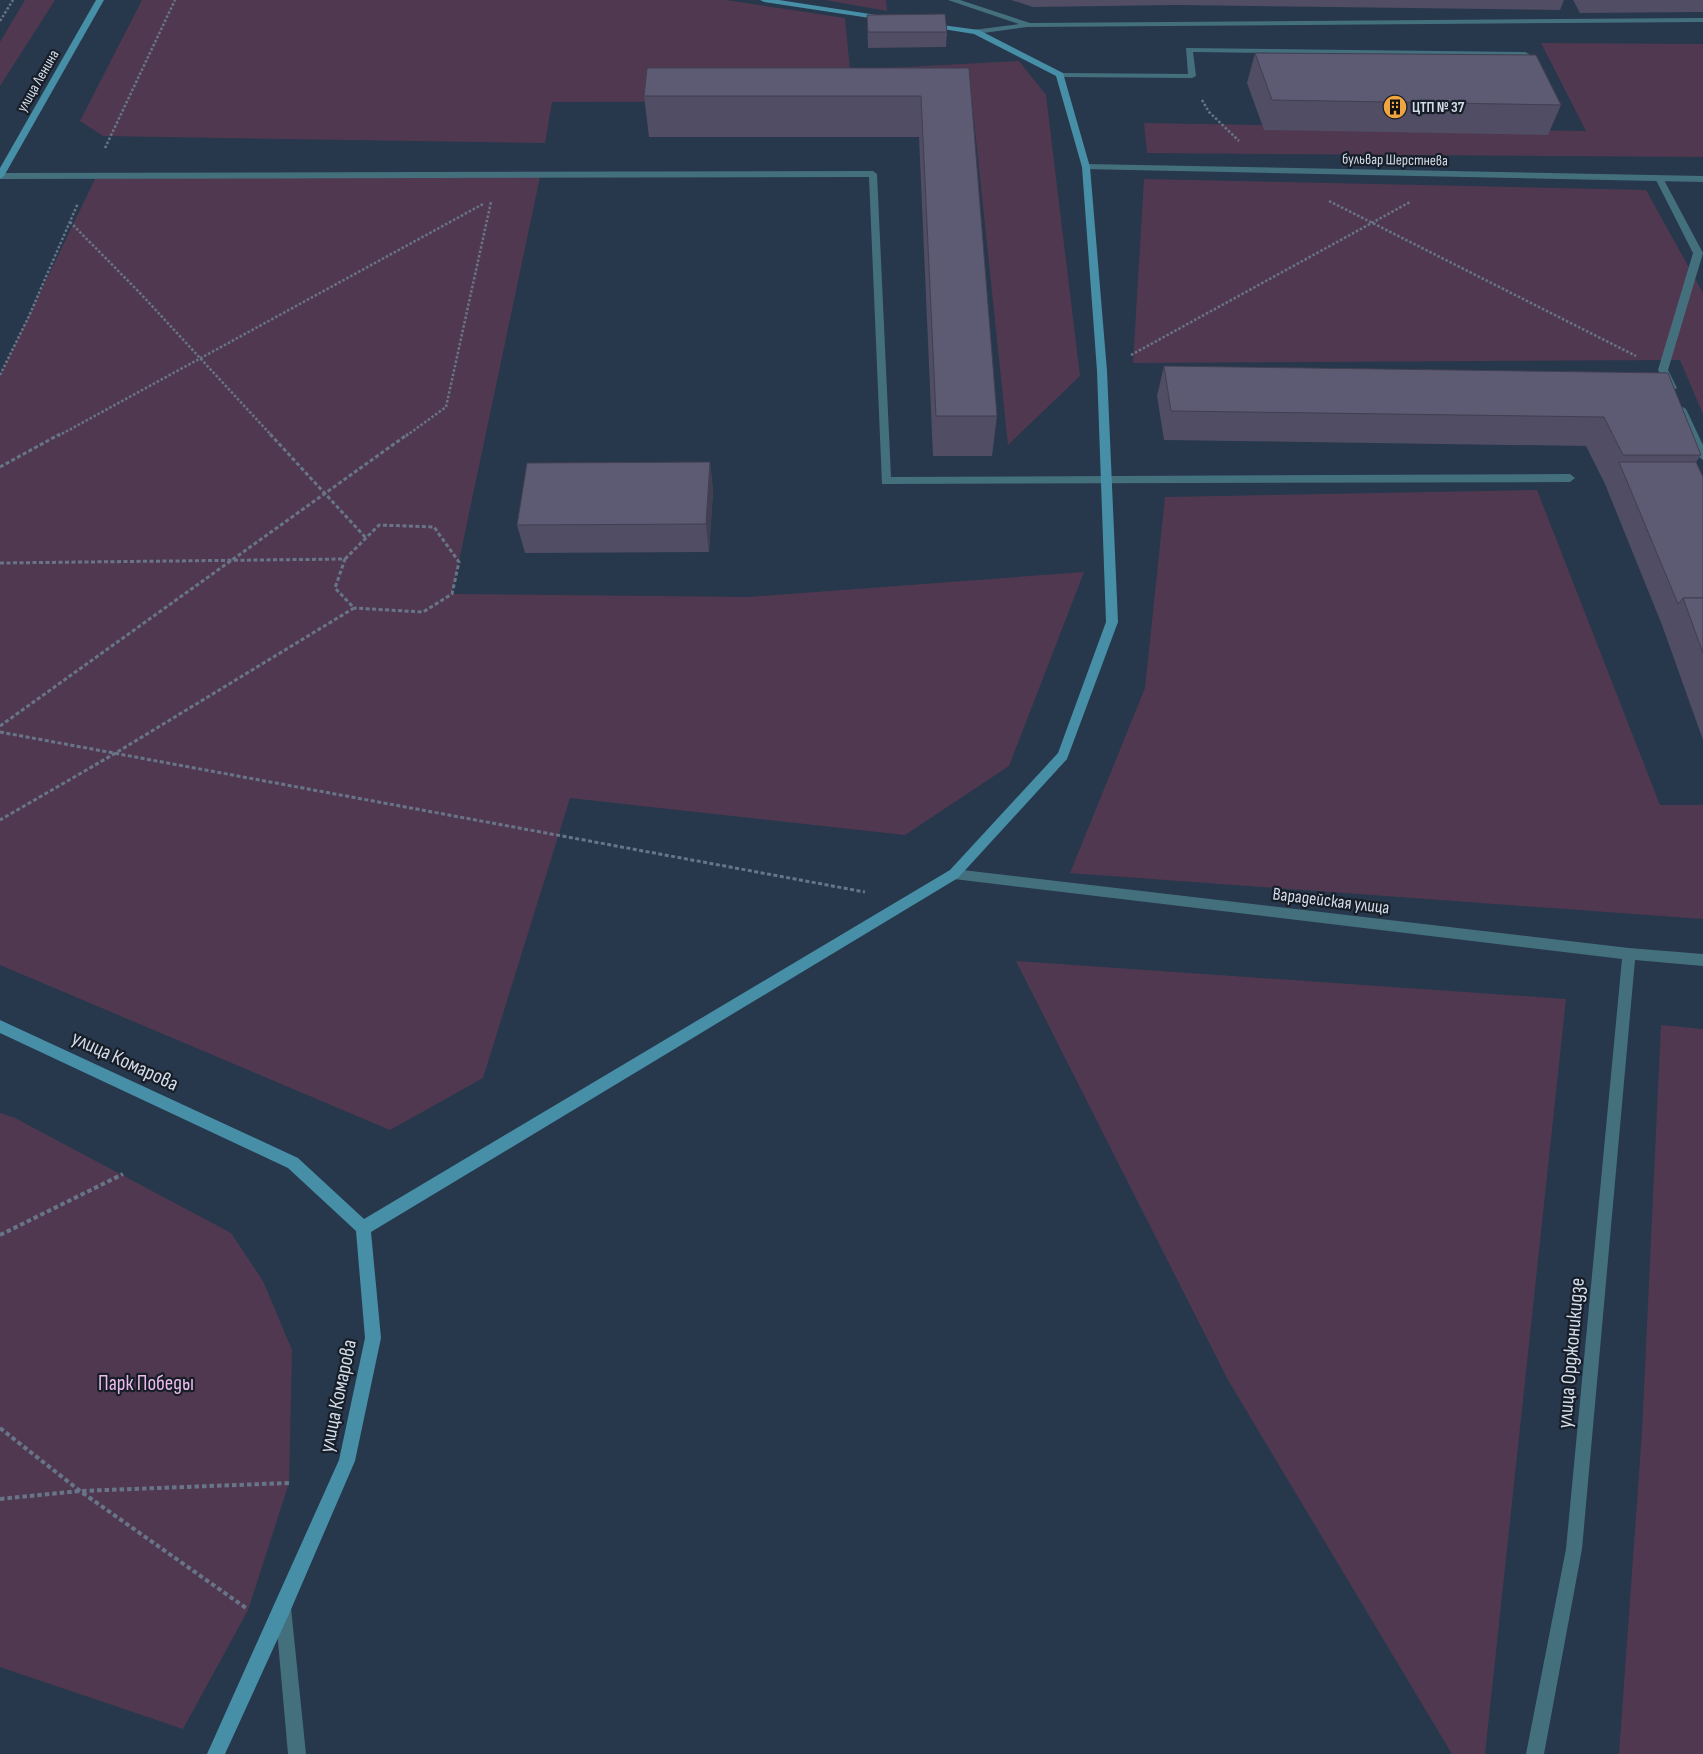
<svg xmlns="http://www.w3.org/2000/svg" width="1703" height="1754" viewBox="0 0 1703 1754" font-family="'Sofia Sans Condensed',sans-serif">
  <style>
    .green { fill: #503950 }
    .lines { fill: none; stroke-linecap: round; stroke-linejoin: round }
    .path-far2 { stroke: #687588; stroke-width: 2.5; stroke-dasharray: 2.5 2; stroke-linecap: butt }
    .path-far1 { stroke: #687588; stroke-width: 3; stroke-dasharray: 4 2.5; stroke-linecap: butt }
    .path { stroke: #687588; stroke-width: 4; stroke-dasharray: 4.5 3; stroke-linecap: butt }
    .lane { fill: #44707e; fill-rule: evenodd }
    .street { fill: #44707e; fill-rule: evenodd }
    .secondary { fill: #468fa7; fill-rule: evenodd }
    .wall { fill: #504d64 }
    .shaded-wall { fill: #413f51 }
    .building { fill: #5d5a74; stroke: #413f51 }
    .labels { text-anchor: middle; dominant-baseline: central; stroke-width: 4.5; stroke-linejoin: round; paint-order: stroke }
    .far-street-label { font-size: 15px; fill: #d2dbe9; stroke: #171e28 }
    .far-poi-label { font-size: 15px; font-weight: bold; fill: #d2dbe9; stroke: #171e28; text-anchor: start }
    .street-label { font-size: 18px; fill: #d2dbe9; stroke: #171e28 }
    .near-street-label { font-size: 21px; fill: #d2dbe9; stroke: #171e28 }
    .near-park-label { font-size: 21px; fill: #ecbaed; stroke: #171e28 }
  </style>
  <rect width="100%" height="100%" fill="#27374c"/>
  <g class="green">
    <path d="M25 0H55L0 86V42Z"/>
    <path d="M142 0H726L845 18 850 70 1019 61 1046 95 1080 376 1008 445 972 101 552 102 545 143 103 136 80 121Z"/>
    <path d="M825 0H886L887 11Z"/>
    <path d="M1541 43 1703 44V157L1147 153 1144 123 1586 131Z"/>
    <path d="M96 177H540L452 594 747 597 1084 572 1009 766 905 835 570 798 483 1078 390 1130 0 965V376Z"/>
    <path d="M1144 179 1646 190 1703 293V414L1680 360 1133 363Z"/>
    <path d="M1537 490 1660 805H1703V919L1070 873 1145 688 1165 497Z"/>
    <path d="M1016 961 1566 999 1485 1754H1452L1228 1380Z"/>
    <path d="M1661 1025 1703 1029V1754H1619L1642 1432Z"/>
    <path d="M0 1113 15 1118 231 1233 263 1281 292 1350 289 1483 248 1610 183 1729 0 1667Z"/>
  </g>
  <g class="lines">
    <g class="path-far2">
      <path d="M0 21 13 0"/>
      <path d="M1202 100 1209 112 1239 141"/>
      <path d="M105 148 175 0"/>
      <path d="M1329 201 1636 356"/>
      <path d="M70 222 140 293 272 436"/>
      <path d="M1131 355 1410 202"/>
      <path d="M0 375 29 316 78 203"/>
      <path d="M58 436 483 204"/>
      <path d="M406 436 446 407 491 202"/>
    </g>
    <g class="path-far1">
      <path d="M270 434 366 538"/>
      <path d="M0 467 60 434"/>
      <path d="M345 559 379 525 434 527 459 562 452 594 423 612 354 608"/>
      <path d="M0 563 345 559 335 588 354 608 114 754 0 820"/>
      <path d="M0 726 408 434"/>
      <path d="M0 732 865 892"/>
    </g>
    <g class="path">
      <path d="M0 1235 123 1174"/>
      <path d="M0 1428 80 1491 246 1608"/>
      <path d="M0 1499 80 1491 289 1483"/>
    </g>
    <g class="lane">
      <path d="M948 0H960L1030 23 1703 18V22L1027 27 976 34H973V30L1019 24Z"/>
      <path d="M1186 48 1525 52 1529 54 1534 69 1527 71 1522 56 1193 52 1196 76 1192 78 1060 77 1056 75 1060 73 1188 74Z"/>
      <path d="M873 171 877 174 891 477 1570 474 1575 478 1570 482 882 484 869 177 0 179V173Z"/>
      <path d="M1660 177 1664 180 1703 253 1668 370 1677 388 1672 391 1669 390 1658 370 1693 253 1656 180Z"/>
      <path d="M1681 406 1686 409 1703 445V460L1698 456 1676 409Z"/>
      <path d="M283 1600 289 1602 291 1608 306 1754H288L275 1608 277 1602Z"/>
    </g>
    <g class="street">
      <path d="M1086 164 1703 176V182L1083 169 1082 167Z"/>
      <path d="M954 869 1629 948 1703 954V966L1635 960 1582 1549 1544 1754H1526L1566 1549 1622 959 954 879 950 878 948 874 950 870Z"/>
    </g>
    <g class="secondary">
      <path d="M96 0H104L4 176 0 179V168Z"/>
      <path d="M760 0H779L883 16 887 18 883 20 764 2Z"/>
      <path d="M927 23 979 30 1063 73 1090 167 1107 371 1118 622 1067 759 958 878 371 1232 381 1338 355 1461 289 1614 225 1754H207L339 1460 365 1338 356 1231 288 1168 0 1033V1020L298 1158 364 1219 950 870 1058 753 1106 622 1097 371 1082 167 1056 76 974 34 930 27H927Z"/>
    </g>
  </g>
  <g class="wall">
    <path d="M1011 0H1564L1560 10 1177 5 1033 7Z"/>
    <path d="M1573 0H1703V12L1580 13Z"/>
    <path d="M867 15 947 32 946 47 868 48Z"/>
    <path d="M1255 53 1561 105 1548 135 1264 130 1247 83Z"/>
    <path d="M969 68 997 416 992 456H933L919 137H649L644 96Z"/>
    <path d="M1164 366 1668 373 1701 455 1696 462 1703 477V740L1662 625 1605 484 1586 446 1164 440 1157 396Z"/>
    <path d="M710 462 713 491 709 552 525 553 517 525Z"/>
  </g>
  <path class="shaded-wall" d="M710 462 713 491 709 552 706 524Z"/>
  <g class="building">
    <path d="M945 14 947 32H868L867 15Z"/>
    <path d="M1255 53 1536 55 1561 105 1272 100Z"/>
    <path d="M647 68H969L997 416H936L921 96H644Z"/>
    <path d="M1164 366 1668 373 1701 455H1623L1604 417 1171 411Z"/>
    <path d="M710 462 706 524 517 525 527 463Z"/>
    <path d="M1619 462H1696L1703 477V598H1683L1678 604Z"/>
    <path d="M1683 598H1703V653Z"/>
  </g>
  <defs>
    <g id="building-disc" transform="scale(1.25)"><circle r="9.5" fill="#f1a540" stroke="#171e28"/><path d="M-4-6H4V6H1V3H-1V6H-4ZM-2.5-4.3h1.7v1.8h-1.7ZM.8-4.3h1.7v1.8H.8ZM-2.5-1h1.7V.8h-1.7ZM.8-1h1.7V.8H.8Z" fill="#111"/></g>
  </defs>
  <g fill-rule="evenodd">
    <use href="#building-disc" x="1395" y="107"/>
  </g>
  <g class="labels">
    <g class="far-street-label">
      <text transform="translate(38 81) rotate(-60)">улица Ленина</text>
      <text transform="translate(1395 160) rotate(1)">бульвар Шерстнева</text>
    </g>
    <g class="far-poi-label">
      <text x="1412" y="107">ЦТП № 37</text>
    </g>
    <g class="street-label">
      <text transform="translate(1331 901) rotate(7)">Варадейская улица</text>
    </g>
    <g class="near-street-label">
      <text transform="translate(125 1061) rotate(25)">улица Комарова</text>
      <text transform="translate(1571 1353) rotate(-85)">улица Орджоникидзе</text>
      <text transform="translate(338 1396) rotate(-78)">улица Комарова</text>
    </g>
    <g class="near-park-label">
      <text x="146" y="1383">Парк Победы</text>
    </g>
  </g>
</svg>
